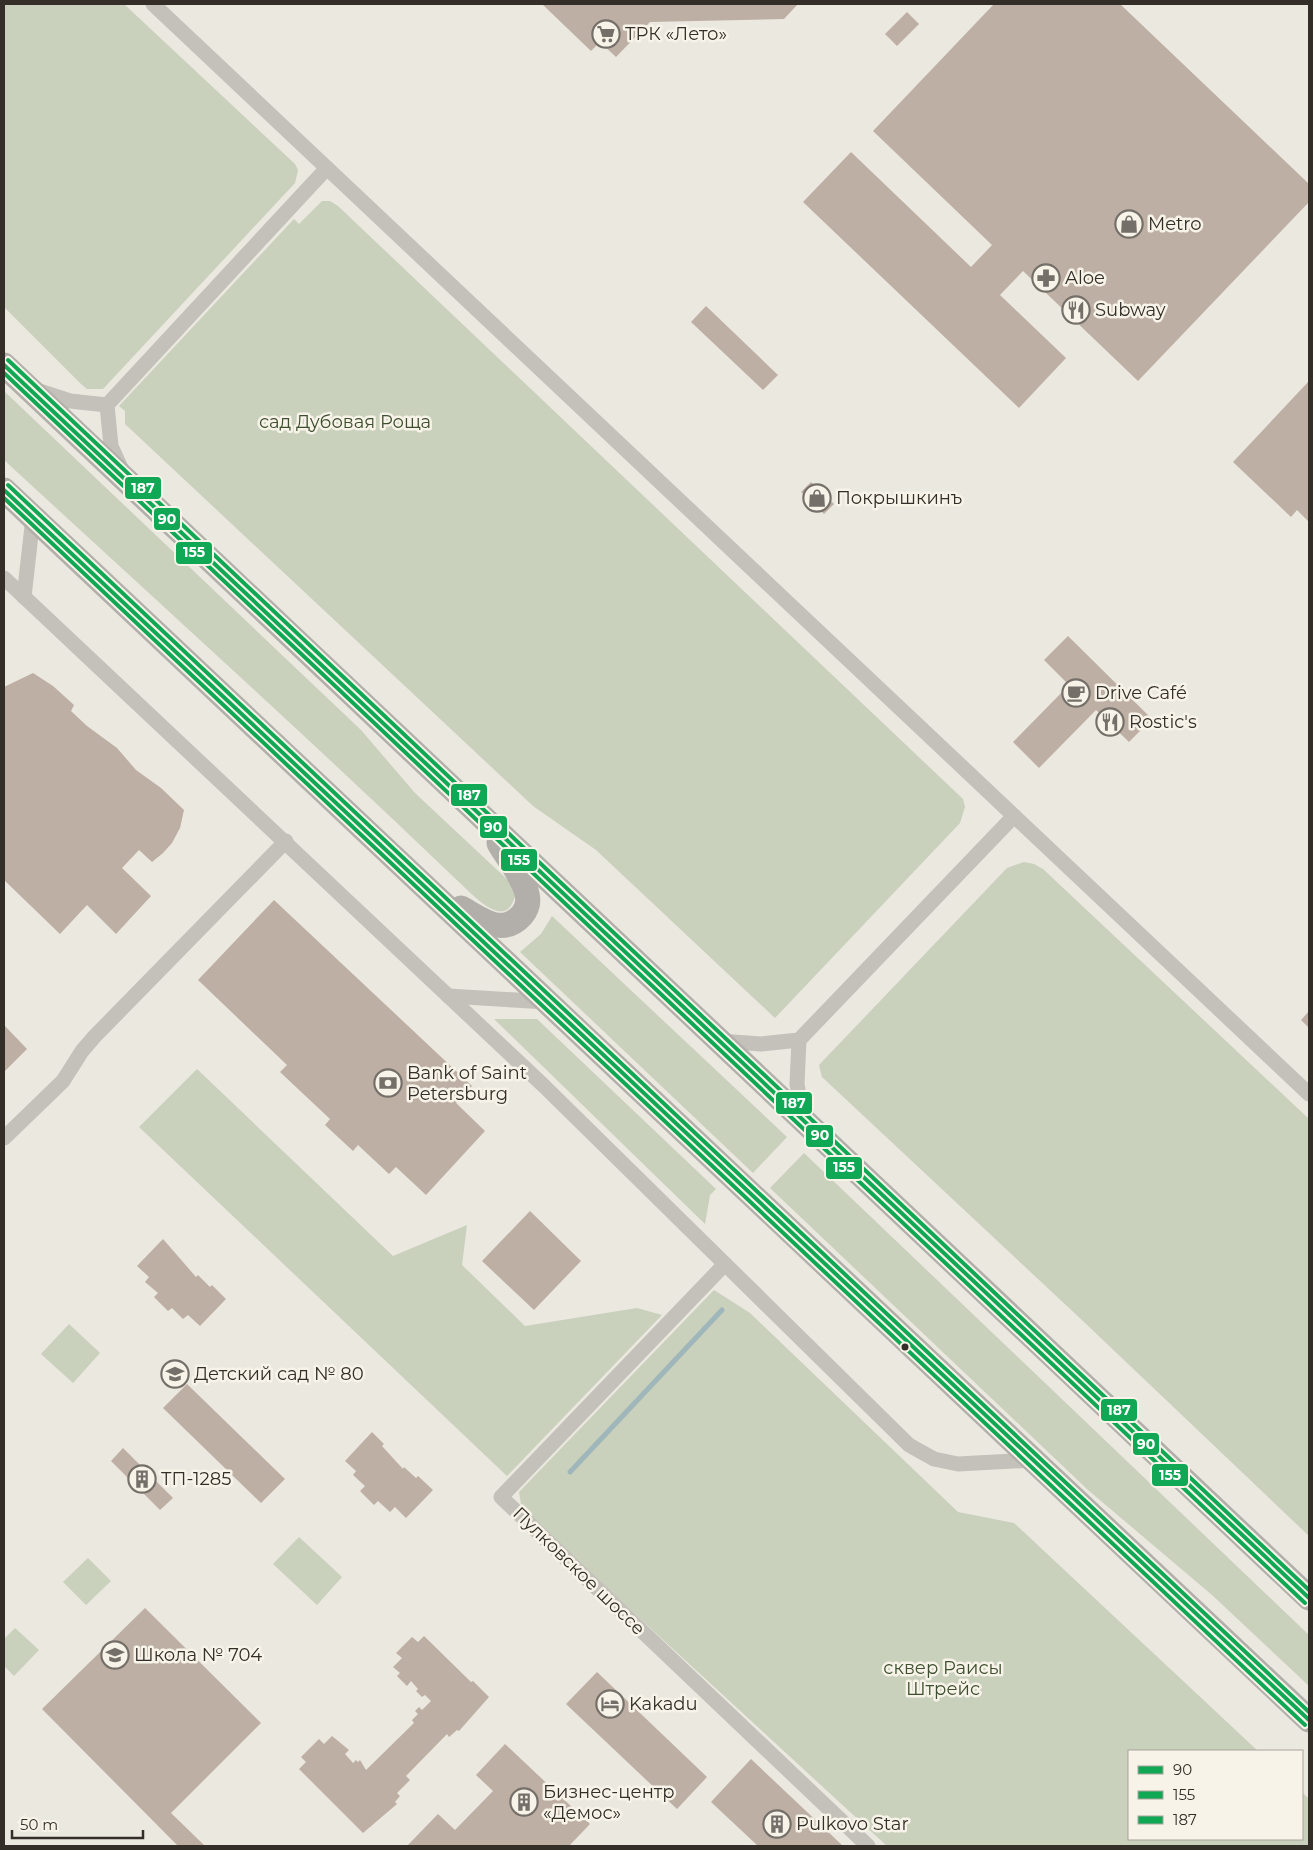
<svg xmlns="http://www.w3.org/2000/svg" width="1313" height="1850" viewBox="0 0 1313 1850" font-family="Montserrat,sans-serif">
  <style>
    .green { fill: #c9d0bc }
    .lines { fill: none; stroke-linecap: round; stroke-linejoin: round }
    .stream { stroke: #9fb6ba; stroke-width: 5 }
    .building { fill: #bdafa4 }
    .minor { stroke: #c4c0ba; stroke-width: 15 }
    .primary { stroke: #b2aea9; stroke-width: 25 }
    .bus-1-casing { stroke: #f7f3e8; stroke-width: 8 }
    .bus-2-casing { stroke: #f7f3e8; stroke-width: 8 }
    .bus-3-casing { stroke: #f7f3e8; stroke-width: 8 }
    .bus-1 { stroke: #10a855; stroke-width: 4 }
    .bus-2 { stroke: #10a855; stroke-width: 4 }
    .bus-3 { stroke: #10a855; stroke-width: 4 }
    .bus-dot { fill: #342e28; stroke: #f7f3e8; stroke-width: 2 }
    .labels { text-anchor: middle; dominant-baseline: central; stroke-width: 5; stroke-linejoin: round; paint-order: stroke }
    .poi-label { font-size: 18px; fill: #342e28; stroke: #f7f3e8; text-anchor: start }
    .park-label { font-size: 18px; fill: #3e4f2f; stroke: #f7f3e8 }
    .street-label { font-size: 18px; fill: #342e28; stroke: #f7f3e8 }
    .line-badge { stroke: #f7f3e8; stroke-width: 2 }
    .badge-label { font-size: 14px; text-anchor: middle; font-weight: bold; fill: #fff }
  </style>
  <rect width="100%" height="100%" fill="#ebe8e0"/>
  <g class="green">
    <path d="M4 4H124L295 164 298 170 295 183 103 389H87L81 384 4 307Z"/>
    <path d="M322 201H330L338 206 963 799 965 807 960 823 775 1018 596 850 533 806 125 424V411L119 406 294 219 299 224Z"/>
    <path d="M4 391 361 730 415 793 510 882 515 896C506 931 475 897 461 884 311 740 157 601 4 460Z"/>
    <path d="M1024 862 1034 864 1043 869 1309 1119V1536L1084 1322 822 1077 819 1065 1007 868Z"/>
    <path d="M552 916 787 1137 753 1173 520 952 541 934Z"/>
    <path d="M494 1019H537L716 1189 710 1195 705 1224Z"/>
    <path d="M197 1069 393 1256 467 1225 462 1265 525 1326 637 1308 662 1315 507 1476 139 1127Z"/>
    <path d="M804 1153 1309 1635V1686L1212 1595 1088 1490 770 1188Z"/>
    <path d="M714 1290 750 1313 958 1512 1014 1523 1258 1751H1129V1839H1302V1792L1309 1799V1846H887L522 1510 519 1492Z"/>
    <path d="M69 1324 100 1353 73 1383 41 1354Z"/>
    <path d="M299 1537 342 1577 317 1605 273 1564Z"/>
    <path d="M88 1558 111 1581 86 1605 63 1582Z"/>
    <path d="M15 1628 39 1650 14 1676 4 1666V1639Z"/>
  </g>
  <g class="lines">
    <path class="stream" d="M570 1472 722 1310"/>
  </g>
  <g class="building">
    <path d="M542 4H798L784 19 650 22 616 57 600 42 591 51Z"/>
    <path d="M994 4H1120L1309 184V202L1138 381 1023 271 1000 295 1066 358 1019 408 803 202 851 152 971 267 992 245 873 131Z"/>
    <path d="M907 12 919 24 897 46 885 34Z"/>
    <path d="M706 306 778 375 763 390 691 322Z"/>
    <path d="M1309 381V522L1297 510 1291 517 1233 462Z"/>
    <path d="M811 482 834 504 824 514 801 492Z"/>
    <path d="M1068 636 1152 719 1129 742 1096 710 1039 768 1013 742 1069 685 1044 660Z"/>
    <path d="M33 673 53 686 74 705 71 711 87 726 117 748 136 770 161 788 184 810 180 828 172 843 163 853 152 862 139 850 122 868 151 896 116 934 87 905 60 934 4 880V687Z"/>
    <path d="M274 900 472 1086 456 1103 485 1131 426 1195 396 1167 389 1174 358 1145 353 1151 325 1125 330 1119 280 1072 287 1065 198 980Z"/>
    <path d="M1309 1011V1028L1301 1020Z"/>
    <path d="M4 1025 27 1049 4 1072Z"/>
    <path d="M530 1211 581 1261 534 1310 482 1261Z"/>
    <path d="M163 1239 196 1277 198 1275 210 1287 212 1285 226 1299 200 1326 188 1315 183 1319 172 1308 168 1311 154 1297 158 1293 145 1282 149 1277 137 1266Z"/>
    <path d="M187 1384 285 1479 261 1503 163 1408Z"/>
    <path d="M372 1432 384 1444 382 1446 403 1469 404 1467 416 1478 418 1476 433 1490 406 1518 395 1507 390 1512 378 1501 374 1505 360 1491 365 1486 353 1475 356 1471 345 1461Z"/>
    <path d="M123 1448 173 1498 160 1510 111 1461Z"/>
    <path d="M145 1608 261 1723 171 1813 205 1846H178L42 1709Z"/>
    <path d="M424 1636 471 1682 473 1681 489 1697 459 1731 457 1730 449 1737 447 1734 406 1776 410 1780 397 1793 400 1796 395 1802 397 1804 363 1833 299 1769 306 1762 301 1757 319 1739 324 1744 332 1736 349 1750 345 1754 353 1763 356 1760 358 1762 360 1760 366 1770 414 1723 412 1720 418 1714 415 1711 419 1707 422 1710 431 1701 425 1695 422 1697 416 1691 418 1689 411 1681 407 1686 397 1676 400 1673 393 1667 402 1658 396 1653 412 1637 418 1642Z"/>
    <path d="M597 1672 707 1777 677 1809 566 1704Z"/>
    <path d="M505 1744 590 1824 569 1846H407L438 1814 455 1830 493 1791 476 1775Z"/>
    <path d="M751 1759 843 1846H758L711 1802Z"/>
  </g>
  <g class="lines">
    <g class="minor">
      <path d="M153 4 1309 1094"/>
      <path d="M36 390 70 401 107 405"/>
      <path d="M122 470 111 446 107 405 327 168"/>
      <path d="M4 578 544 1086 909 1445 934 1459 958 1464 1033 1460"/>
      <path d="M24 597 33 517"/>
      <path d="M448 996 547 1002"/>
      <path d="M799 1040 797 1084 803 1118"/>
      <path d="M720 1041 761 1044 799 1040 1014 816"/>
      <path d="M4 1138 63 1081 82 1051 95 1036 286 841"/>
      <path d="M725 1264 501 1497 868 1846"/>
    </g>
    <g class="primary">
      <path d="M4 365 1309 1598"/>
      <path d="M4 490 1309 1720"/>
      <path d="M461 908C481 919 502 937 522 915 527 909 529 902 527 894 523 876 508 859 499 843"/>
    </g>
    <g class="bus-1-casing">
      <g id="bus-1">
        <path d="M4 365 1309 1598"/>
        <path d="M4 490 1309 1720"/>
      </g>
    </g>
    <g class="bus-2-casing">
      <g id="bus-2">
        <path d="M4 373 1305 1603"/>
        <path d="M4 498 1305 1725"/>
      </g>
    </g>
    <g class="bus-3-casing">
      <g id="bus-3">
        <path d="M8 360 1309 1590"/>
        <path d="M8 485 1309 1712"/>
      </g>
    </g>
    <use href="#bus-1" class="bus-1"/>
    <use href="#bus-2" class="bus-2"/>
    <use href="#bus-3" class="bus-3"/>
  </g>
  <defs>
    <g id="supermarket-ring" transform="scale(1.4375)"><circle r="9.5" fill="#f7f3e8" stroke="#746f68" stroke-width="1.5"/><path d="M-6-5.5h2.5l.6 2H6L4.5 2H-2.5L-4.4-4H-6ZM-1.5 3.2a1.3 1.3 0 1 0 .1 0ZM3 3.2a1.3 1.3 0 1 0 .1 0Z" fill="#746f68"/></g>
    <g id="shop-ring" transform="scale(1.4375)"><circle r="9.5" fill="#f7f3e8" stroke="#746f68" stroke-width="1.5"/><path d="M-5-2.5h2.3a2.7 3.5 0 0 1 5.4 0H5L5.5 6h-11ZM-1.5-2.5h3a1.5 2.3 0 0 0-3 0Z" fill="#746f68"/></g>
    <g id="pharmacy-ring" transform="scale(1.4375)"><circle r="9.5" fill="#f7f3e8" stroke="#746f68" stroke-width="1.5"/><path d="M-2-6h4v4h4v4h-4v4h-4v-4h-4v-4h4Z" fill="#746f68"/></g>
    <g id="restaurant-ring" transform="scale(1.4375)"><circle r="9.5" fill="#f7f3e8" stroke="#746f68" stroke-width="1.5"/><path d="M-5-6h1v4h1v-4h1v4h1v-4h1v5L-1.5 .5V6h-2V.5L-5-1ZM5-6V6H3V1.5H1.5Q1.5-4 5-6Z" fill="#746f68"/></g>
    <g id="cafe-ring" transform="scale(1.4375)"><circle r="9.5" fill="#f7f3e8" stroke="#746f68" stroke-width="1.5"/><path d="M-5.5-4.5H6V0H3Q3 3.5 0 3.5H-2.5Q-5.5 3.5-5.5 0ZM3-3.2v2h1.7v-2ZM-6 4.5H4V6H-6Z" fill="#746f68"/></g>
    <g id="bank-ring" transform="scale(1.4375)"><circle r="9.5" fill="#f7f3e8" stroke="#746f68" stroke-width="1.5"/><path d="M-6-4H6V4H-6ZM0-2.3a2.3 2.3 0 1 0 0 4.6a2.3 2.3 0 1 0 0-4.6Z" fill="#746f68"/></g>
    <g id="school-ring" transform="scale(1.4375)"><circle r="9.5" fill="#f7f3e8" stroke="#746f68" stroke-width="1.5"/><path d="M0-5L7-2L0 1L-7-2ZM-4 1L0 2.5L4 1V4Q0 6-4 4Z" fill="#746f68"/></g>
    <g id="building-ring" transform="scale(1.4375)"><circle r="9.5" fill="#f7f3e8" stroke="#746f68" stroke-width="1.5"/><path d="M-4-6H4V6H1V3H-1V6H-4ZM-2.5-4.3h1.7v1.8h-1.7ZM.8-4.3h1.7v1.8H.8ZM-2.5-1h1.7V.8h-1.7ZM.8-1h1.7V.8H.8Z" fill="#746f68"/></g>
    <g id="hotel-ring" transform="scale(1.4375)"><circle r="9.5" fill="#f7f3e8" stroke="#746f68" stroke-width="1.5"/><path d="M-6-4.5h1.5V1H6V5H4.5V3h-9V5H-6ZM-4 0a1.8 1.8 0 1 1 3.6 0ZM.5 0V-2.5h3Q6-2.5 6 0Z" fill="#746f68"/></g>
  </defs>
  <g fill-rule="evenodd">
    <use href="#supermarket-ring" x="606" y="34"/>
    <use href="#shop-ring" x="1129" y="224"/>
    <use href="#pharmacy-ring" x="1046" y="278"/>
    <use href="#restaurant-ring" x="1076" y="310"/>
    <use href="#shop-ring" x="817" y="498"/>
    <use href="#cafe-ring" x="1076" y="693"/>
    <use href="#restaurant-ring" x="1110" y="722"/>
    <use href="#bank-ring" x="388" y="1083"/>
    <use href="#school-ring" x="175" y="1374"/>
    <use href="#building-ring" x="142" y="1479"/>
    <use href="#school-ring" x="115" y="1655"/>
    <use href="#hotel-ring" x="610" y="1704"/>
    <use href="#building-ring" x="524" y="1802"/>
    <use href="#building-ring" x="777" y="1824"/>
  </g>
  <circle class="bus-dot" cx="905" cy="1347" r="4.5"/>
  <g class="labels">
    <g class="poi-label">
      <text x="625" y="34">ТРК «Лето»</text>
      <text x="1148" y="224">Metro</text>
      <text x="1065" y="278">Aloe</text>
      <text x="1095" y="310">Subway</text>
      <text x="836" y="498">Покрышкинъ</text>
      <text x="1095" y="693">Drive Café</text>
      <text x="1129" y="722">Rostic's</text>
      <text x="407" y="1073">Bank of Saint<tspan x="407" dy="21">Petersburg</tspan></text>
      <text x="194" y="1374">Детский сад № 80</text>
      <text x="161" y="1479">ТП-1285</text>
      <text x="134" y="1655">Школа № 704</text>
      <text x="629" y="1704">Kakadu</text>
      <text x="543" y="1792">Бизнес-центр<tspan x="543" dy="21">«Демос»</tspan></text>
      <text x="796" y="1824">Pulkovo Star</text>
    </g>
    <g class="park-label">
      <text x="345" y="422">сад Дубовая Роща</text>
      <text x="943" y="1668">сквер Раисы<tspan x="943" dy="21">Штрейс</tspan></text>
    </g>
    <g class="street-label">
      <text transform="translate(579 1571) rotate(44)">Пулковское шоссе</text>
    </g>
  </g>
  <g class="line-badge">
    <rect x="124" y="476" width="38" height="24" rx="5" fill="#10a855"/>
    <rect x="153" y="507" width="28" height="24" rx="5" fill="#10a855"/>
    <rect x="175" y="541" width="38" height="24" rx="5" fill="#10a855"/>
    <rect x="450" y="783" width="38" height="24" rx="5" fill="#10a855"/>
    <rect x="479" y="815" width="29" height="24" rx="5" fill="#10a855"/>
    <rect x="500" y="848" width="38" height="24" rx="5" fill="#10a855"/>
    <rect x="775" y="1091" width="38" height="24" rx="5" fill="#10a855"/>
    <rect x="805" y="1124" width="29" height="24" rx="5" fill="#10a855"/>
    <rect x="825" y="1156" width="38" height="24" rx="5" fill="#10a855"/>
    <rect x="1100" y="1398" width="38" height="24" rx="5" fill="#10a855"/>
    <rect x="1132" y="1432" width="28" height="24" rx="5" fill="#10a855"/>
    <rect x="1151" y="1463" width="38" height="24" rx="5" fill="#10a855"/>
  </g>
  <g class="badge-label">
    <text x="143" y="493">187</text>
    <text x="167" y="524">90</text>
    <text x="194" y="557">155</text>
    <text x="469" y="800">187</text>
    <text x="493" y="832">90</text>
    <text x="519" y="865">155</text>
    <text x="794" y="1108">187</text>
    <text x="820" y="1140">90</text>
    <text x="844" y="1172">155</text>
    <text x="1119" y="1415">187</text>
    <text x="1146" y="1449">90</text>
    <text x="1170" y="1480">155</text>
  </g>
  <rect width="1313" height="1850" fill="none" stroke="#342e28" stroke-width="10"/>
  <rect x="1128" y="1750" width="175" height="90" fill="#f7f3e8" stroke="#a9a49b"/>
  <rect x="1138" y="1766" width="25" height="8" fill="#10a855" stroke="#a9a49b"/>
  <text x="1173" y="1775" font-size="15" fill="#342e28">90</text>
  <rect x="1138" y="1791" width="25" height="8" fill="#10a855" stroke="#a9a49b"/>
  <text x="1173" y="1800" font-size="15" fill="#342e28">155</text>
  <rect x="1138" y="1816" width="25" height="8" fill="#10a855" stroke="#a9a49b"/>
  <text x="1173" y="1825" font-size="15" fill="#342e28">187</text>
  <path d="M12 1830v8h131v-8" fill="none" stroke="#342e28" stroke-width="2.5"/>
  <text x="20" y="1830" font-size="15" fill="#342e28" stroke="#f7f3e8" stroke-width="4" paint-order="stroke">50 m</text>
</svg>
